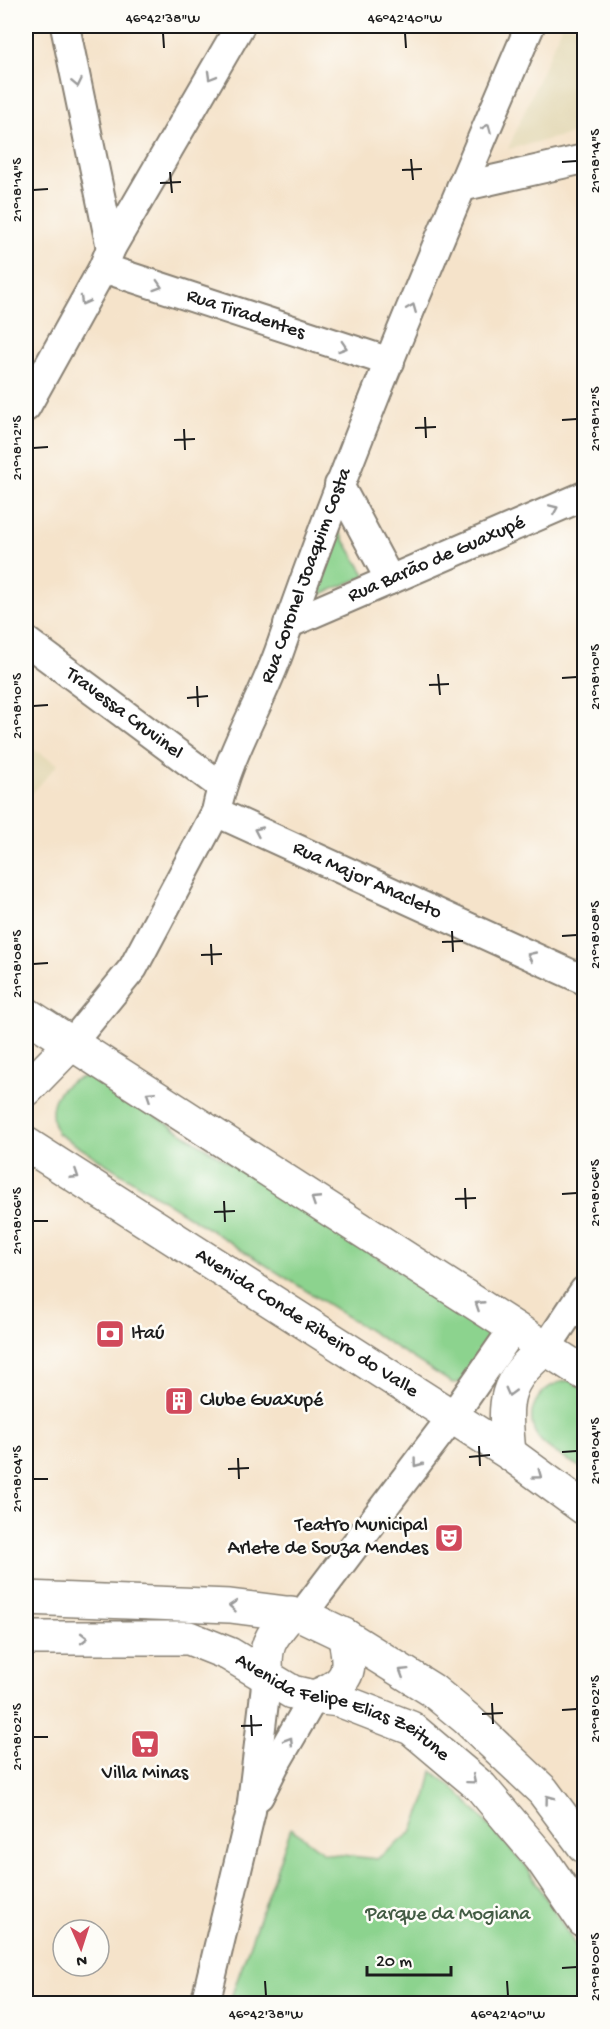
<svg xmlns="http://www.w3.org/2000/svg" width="610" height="2029" viewBox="0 0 610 2029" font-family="'Gochi Hand',sans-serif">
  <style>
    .built { fill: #e5dbba }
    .green { fill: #8cd38e; stroke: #547855; stroke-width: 1.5 }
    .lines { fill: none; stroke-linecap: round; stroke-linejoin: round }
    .minor-casing { stroke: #888073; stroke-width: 32 }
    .secondary-casing { stroke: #888073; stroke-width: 36 }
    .minor { stroke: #fff; stroke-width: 28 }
    .secondary { stroke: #fff; stroke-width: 33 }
    .oneway { stroke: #999 }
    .ticks { fill: none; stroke: #1c1c1c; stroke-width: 2 }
    .labels { text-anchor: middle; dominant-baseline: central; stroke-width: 5; stroke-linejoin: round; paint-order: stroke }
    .street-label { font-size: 20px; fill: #1c1c1c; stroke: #fdfcf7 }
    .poi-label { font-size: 20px; fill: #1c1c1c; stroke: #fdfcf7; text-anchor: start }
    .park-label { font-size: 20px; fill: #435c44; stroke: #fdfcf7 }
    .neatline { fill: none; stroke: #1c1c1c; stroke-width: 2 }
    .ticks-label { font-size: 15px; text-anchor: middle; fill: #1c1c1c }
  </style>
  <rect width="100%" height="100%" fill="#fdfcf7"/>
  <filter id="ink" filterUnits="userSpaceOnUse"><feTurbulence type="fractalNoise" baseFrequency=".0167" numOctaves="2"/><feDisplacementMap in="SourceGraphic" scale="12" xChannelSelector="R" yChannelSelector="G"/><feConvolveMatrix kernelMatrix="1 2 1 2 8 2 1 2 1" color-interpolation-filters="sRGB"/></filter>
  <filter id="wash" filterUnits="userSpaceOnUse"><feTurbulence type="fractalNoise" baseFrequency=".008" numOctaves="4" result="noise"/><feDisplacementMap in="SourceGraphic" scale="24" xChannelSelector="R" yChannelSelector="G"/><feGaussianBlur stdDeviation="1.35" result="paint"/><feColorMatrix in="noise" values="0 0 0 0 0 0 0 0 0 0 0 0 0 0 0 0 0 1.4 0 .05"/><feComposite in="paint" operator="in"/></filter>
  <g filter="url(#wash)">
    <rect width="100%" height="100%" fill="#f5e3ca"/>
    <g class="built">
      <path d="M562 26H584V131L508 149Z"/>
      <path d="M26 745 58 764 26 800Z"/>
    </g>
    <g class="green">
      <path d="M338 530 366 576 312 598Z"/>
      <path d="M87 1076H93L493 1331 494 1337 465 1382 452 1383 57 1133C44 1104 58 1083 87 1076Z"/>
      <path d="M571 1381 584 1390V1470C571 1461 552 1453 541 1441 518 1416 541 1380 571 1381Z"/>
      <path d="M432 1771 459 1793 526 1866 584 1959V2003H229L291 1828 324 1853 377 1859 412 1832 427 1795Z"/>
    </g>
  </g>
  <g filter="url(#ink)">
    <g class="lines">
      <g class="minor-casing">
        <g id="minor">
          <path d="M65 26 111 248"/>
          <path d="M461 187 584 159"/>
          <path id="s1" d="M103 268 390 362"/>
          <path d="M26 407 103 268 111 248 240 26"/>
          <path d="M339 485 390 580"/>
          <path id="s2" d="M288 624 584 496"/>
          <path id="s3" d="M26 641 221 786"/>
          <path id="s4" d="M216 812 584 980"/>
          <path id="s5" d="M71 1044 133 968 216 812C227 756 260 705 279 652 353 439 442 232 530 26"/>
          <path d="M546 1348 584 1291"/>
          <path d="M302 1615 452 1417 514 1328"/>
          <path d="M259 1796 274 1766 314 1697"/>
          <path d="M205 2004 251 1811 267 1677"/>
        </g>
      </g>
      <g class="secondary-casing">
        <g id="secondary">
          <path d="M26 1014 584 1373"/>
          <path d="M26 1090 71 1044"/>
          <path id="s6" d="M26 1144 509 1453 584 1508"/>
          <path d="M509 1453C504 1400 502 1383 546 1348"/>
          <path d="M26 1598 230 1606 302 1615 344 1635 432 1690 467 1719 543 1791 584 1846"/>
          <path id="s7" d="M26 1638H189L229 1654 292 1692 314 1697 339 1700 411 1728 481 1787 541 1858 584 1921"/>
          <path d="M267 1677C263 1644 271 1637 291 1613"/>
          <path d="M314 1697C349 1683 353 1672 344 1635"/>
        </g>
      </g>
      <use href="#minor" class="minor"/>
      <use href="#secondary" class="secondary"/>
    </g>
    <defs><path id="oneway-chevron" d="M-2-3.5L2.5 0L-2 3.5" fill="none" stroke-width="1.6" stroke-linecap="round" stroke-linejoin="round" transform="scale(1.5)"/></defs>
    <g class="oneway">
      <use href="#oneway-chevron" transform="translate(211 76) rotate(120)"/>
      <use href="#oneway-chevron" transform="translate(77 83) rotate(78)"/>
      <use href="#oneway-chevron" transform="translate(487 128) rotate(-67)"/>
      <use href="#oneway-chevron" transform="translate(158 286) rotate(18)"/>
      <use href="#oneway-chevron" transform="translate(84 301) rotate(119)"/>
      <use href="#oneway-chevron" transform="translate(412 308) rotate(-68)"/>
      <use href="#oneway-chevron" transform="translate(343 347) rotate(18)"/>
      <use href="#oneway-chevron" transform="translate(554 509) rotate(-23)"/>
      <use href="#oneway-chevron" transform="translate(258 831) rotate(-155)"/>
      <use href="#oneway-chevron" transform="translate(531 956) rotate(-155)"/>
      <use href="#oneway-chevron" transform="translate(150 1095) rotate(-147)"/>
      <use href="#oneway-chevron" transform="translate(75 1175) rotate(33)"/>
      <use href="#oneway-chevron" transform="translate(315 1200) rotate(-147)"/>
      <use href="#oneway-chevron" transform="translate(479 1305) rotate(-147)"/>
      <use href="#oneway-chevron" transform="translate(510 1392) rotate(105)"/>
      <use href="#oneway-chevron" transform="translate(417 1463) rotate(127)"/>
      <use href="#oneway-chevron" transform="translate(538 1475) rotate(36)"/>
      <use href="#oneway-chevron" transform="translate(233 1606) rotate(-175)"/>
      <use href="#oneway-chevron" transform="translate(84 1638)"/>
      <use href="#oneway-chevron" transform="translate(403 1672) rotate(-148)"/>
      <use href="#oneway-chevron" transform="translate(289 1741) rotate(-58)"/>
      <use href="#oneway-chevron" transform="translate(472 1780) rotate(40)"/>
      <use href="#oneway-chevron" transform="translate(549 1799) rotate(-127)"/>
    </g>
  </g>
  <path class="ticks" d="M163 33 164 48M405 33 406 48M411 159 413 180M562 162 577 161M402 170 422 169M170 172 172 193M160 183 181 182M33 190 48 189M425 417 426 438M562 420 577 419M415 428 436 427M184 429 185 450M174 440 195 439M33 448 48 447M438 674 440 695M562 678 577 677M429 685 449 684M197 686 198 707M187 698 208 696M33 706 48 705M452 931 453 952M562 936 577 935M442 942 463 941M211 944 212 965M201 955 222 954M33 964 48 963M465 1188 466 1209M562 1194 577 1193M455 1199 476 1198M224 1201 225 1222M214 1212 235 1211M33 1221H48M479 1446 480 1466M562 1452 577 1451M469 1457 490 1455M238 1458 239 1479M228 1469 249 1468M33 1479H48M492 1703 493 1724M562 1710 577 1709M482 1714 503 1713M251 1715 252 1736M241 1726 262 1725M33 1737H48M562 1968 577 1967M265 1981 266 1996M507 1981 508 1996"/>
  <defs>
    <g id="bank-square" transform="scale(1.5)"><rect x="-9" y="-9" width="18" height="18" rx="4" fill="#d1495b" stroke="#fdfcf7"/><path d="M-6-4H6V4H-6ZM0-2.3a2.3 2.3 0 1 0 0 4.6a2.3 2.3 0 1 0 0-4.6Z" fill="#fff"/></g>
    <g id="building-square" transform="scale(1.5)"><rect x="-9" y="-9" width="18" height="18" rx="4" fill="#d1495b" stroke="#fdfcf7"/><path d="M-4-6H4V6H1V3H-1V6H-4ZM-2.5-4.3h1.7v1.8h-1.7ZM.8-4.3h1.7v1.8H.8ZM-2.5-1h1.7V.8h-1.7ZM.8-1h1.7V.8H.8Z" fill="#fff"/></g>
    <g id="theatre-square" transform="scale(1.5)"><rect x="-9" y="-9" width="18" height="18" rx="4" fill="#d1495b" stroke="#fdfcf7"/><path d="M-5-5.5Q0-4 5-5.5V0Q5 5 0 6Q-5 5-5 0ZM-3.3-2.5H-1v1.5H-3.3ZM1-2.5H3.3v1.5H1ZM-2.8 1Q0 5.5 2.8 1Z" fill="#fff"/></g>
    <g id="supermarket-square" transform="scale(1.5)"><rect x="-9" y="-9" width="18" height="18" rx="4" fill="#d1495b" stroke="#fdfcf7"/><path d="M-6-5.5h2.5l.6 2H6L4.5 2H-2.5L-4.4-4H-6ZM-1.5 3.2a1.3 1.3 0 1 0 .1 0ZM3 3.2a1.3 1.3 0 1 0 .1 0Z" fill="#fff"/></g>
  </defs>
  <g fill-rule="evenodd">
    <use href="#bank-square" x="110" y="1334"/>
    <use href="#building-square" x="179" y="1401"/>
    <use href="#theatre-square" x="449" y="1538"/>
    <use href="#supermarket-square" x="145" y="1744"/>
  </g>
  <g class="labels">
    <g class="street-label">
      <text stroke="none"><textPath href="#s1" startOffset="150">Rua Tiradentes</textPath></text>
      <text stroke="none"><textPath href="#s2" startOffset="162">Rua Barão de Guaxupé</textPath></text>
      <text stroke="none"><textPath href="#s5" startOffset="528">Rua Coronel Joaquim Costa</textPath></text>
      <text stroke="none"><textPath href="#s3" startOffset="122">Travessa Cruvinel</textPath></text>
      <text stroke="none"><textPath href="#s4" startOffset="166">Rua Major Anacleto</textPath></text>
      <text stroke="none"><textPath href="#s6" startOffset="333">Avenida Conde Ribeiro do Valle</textPath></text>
      <text stroke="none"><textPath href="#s7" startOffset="333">Avenida Felipe Elias Zeitune</textPath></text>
    </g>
    <g class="poi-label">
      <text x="131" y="1334">Itaú</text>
      <text x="200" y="1401">Clube Guaxupé</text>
      <text x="428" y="1526" text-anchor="end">Teatro Municipal<tspan x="428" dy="23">Arlete de Souza Mendes</tspan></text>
      <text x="145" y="1774" text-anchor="middle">Villa Minas</text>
    </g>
    <g class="park-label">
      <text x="448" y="1915">Parque da Mogiana</text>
    </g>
  </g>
  <rect width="610" height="2029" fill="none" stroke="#fdfcf7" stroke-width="66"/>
  <g transform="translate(81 1948) rotate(177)"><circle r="28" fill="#fdfcf7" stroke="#a3a29f" stroke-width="1.5"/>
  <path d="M0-4.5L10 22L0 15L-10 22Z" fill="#d1495b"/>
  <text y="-9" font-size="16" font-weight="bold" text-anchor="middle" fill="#1c1c1c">N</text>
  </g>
  <path d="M367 1966v9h84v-9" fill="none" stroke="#1c1c1c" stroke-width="3"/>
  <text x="376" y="1966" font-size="18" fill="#1c1c1c" stroke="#fdfcf7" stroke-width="4.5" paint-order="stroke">20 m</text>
  <rect x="33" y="33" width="544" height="1963" class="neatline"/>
  <g class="ticks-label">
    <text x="163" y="22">46°42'38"W</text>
    <text x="405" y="22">46°42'40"W</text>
    <text transform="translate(594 161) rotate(-90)" y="5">21°18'14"S</text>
    <text transform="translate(16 190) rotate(-90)" y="5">21°18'14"S</text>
    <text transform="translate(594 419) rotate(-90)" y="5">21°18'12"S</text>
    <text transform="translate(16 448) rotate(-90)" y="5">21°18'12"S</text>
    <text transform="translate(594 677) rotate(-90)" y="5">21°18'10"S</text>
    <text transform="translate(16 706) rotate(-90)" y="5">21°18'10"S</text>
    <text transform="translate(594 935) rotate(-90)" y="5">21°18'08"S</text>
    <text transform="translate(16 964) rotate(-90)" y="5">21°18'08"S</text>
    <text transform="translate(594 1193) rotate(-90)" y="5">21°18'06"S</text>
    <text transform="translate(16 1221) rotate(-90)" y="5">21°18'06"S</text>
    <text transform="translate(594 1451) rotate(-90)" y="5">21°18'04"S</text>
    <text transform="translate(16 1479) rotate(-90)" y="5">21°18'04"S</text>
    <text transform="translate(594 1709) rotate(-90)" y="5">21°18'02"S</text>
    <text transform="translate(16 1737) rotate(-90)" y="5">21°18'02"S</text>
    <text transform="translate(594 1967) rotate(-90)" y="5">21°18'00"S</text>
    <text x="266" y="2018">46°42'38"W</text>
    <text x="508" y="2018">46°42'40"W</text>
  </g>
</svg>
